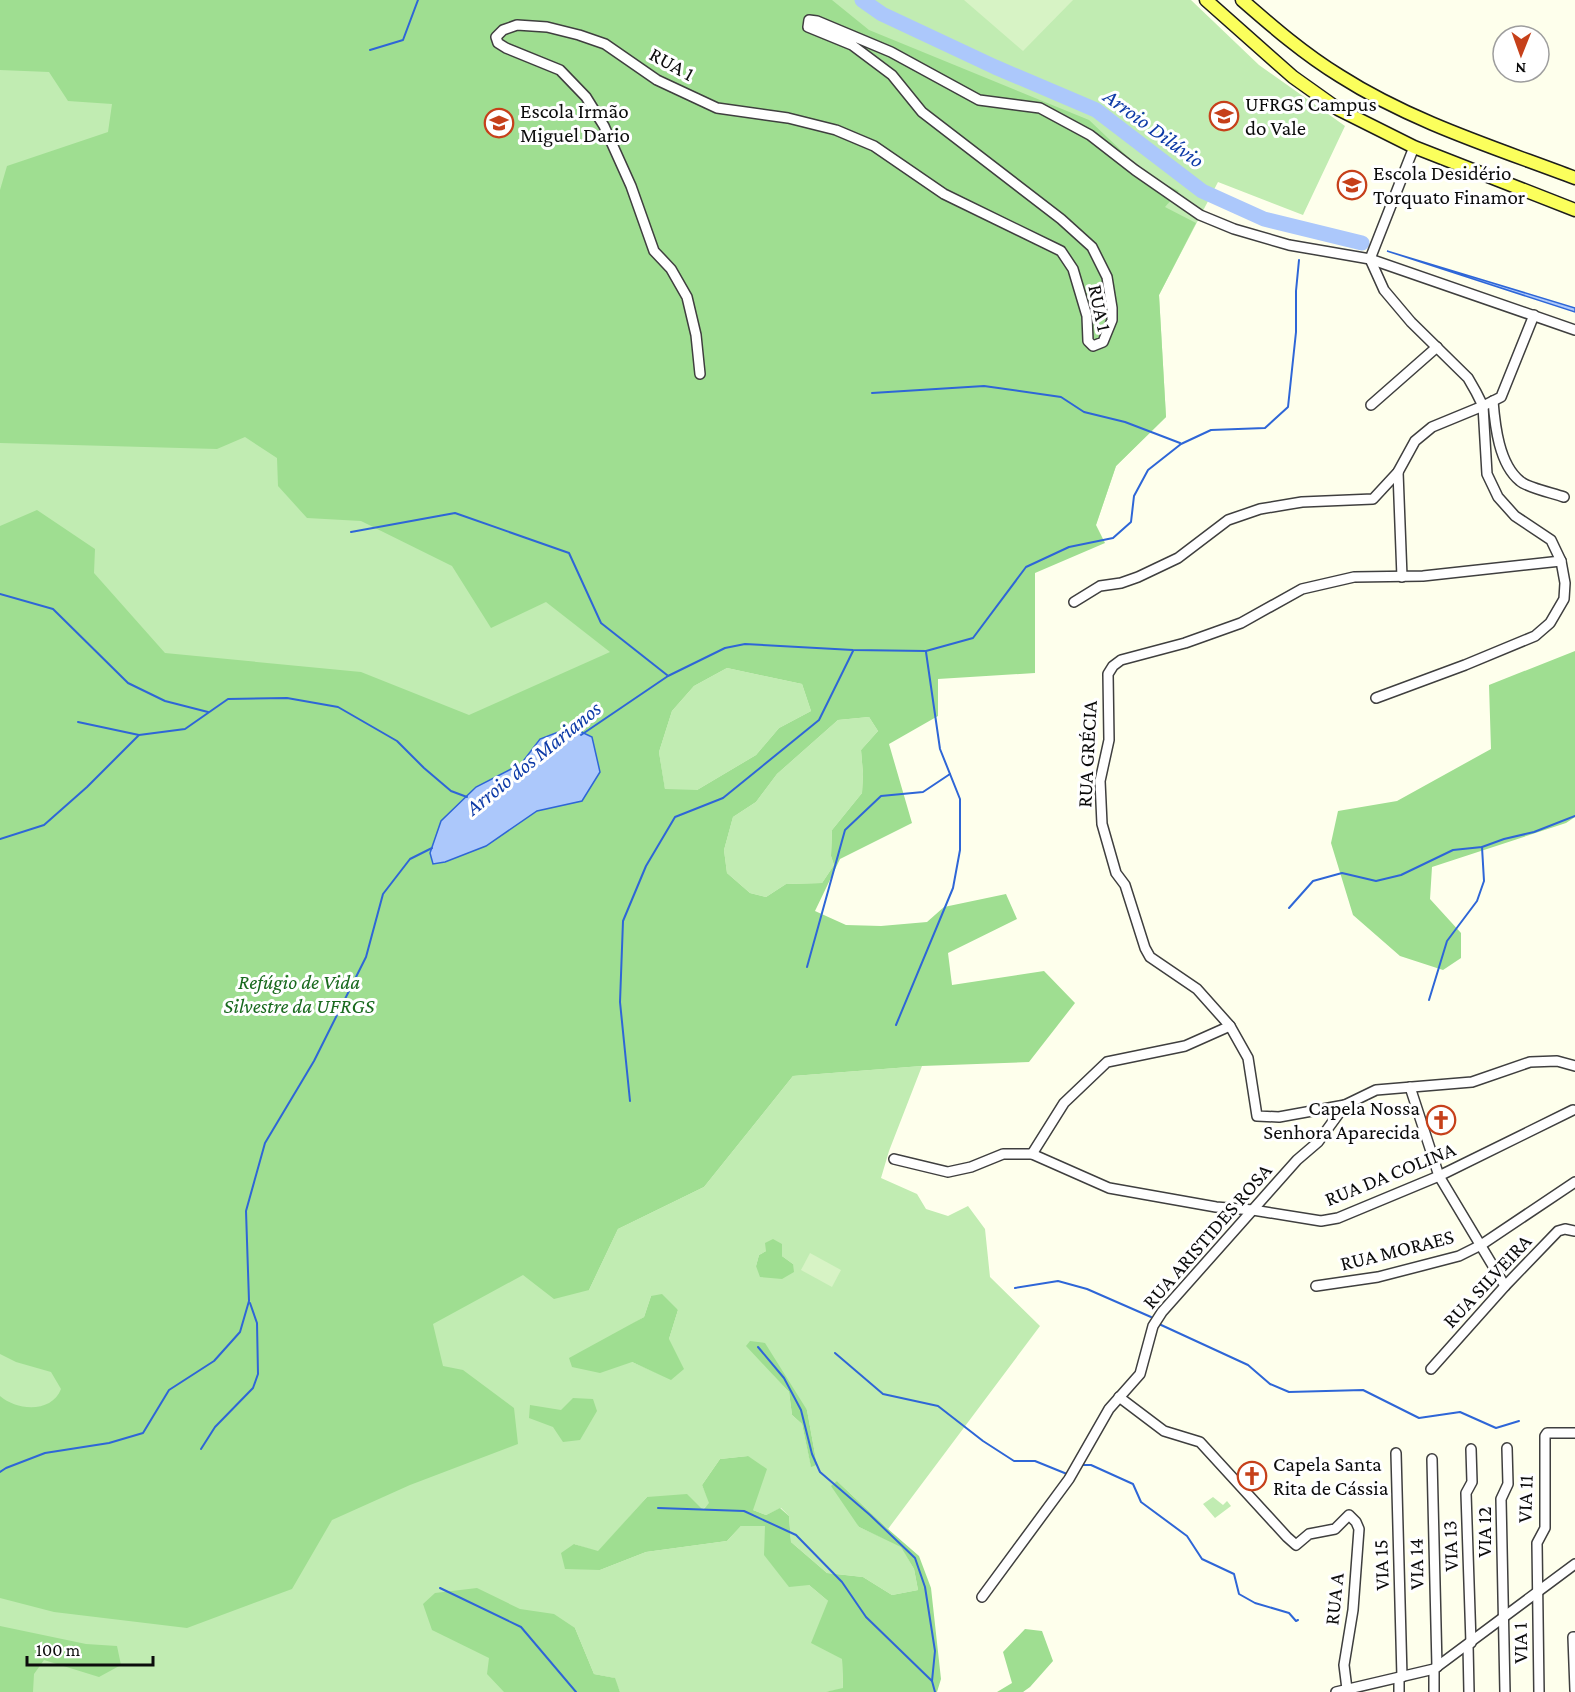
<svg xmlns="http://www.w3.org/2000/svg" width="1575" height="1692" viewBox="0 0 1575 1692" font-family="'Crimson Pro',serif">
  <style>
    .green { fill: #c1ecb2; fill-rule: evenodd }
    .forest { fill: #9fde91; fill-rule: evenodd }
    .pitch { fill: #d7f3c5 }
    .water { fill: #acc8fb; stroke: #2e66d7; stroke-width: 1.5 }
    .lines { fill: none; stroke-linecap: round; stroke-linejoin: round }
    .stream { stroke: #2e66d7; stroke-width: 2 }
    .river { stroke: #acc8fb; stroke-width: 15 }
    .minor-casing { stroke: #3f3f3f; stroke-width: 12 }
    .major-casing { stroke: #1d1d1d; stroke-width: 15 }
    .minor { stroke: #fff; stroke-width: 9 }
    .major { stroke: #fbff5c; stroke-width: 12 }
    .labels { text-anchor: middle; dominant-baseline: central; stroke-width: 6; stroke-linejoin: round; paint-order: stroke }
    .street-label { font-size: 21px; fill: #0c0c0c; stroke: #fff }
    .poi-label { font-size: 21px; fill: #0c0c0c; stroke: #fff; text-anchor: start }
    .park-label { font-size: 21px; font-style: italic; fill: #18691d; stroke: #fff }
    .water-label { font-size: 22px; font-style: italic; fill: #0d3aa7; stroke: #fff }
  </style>
  <rect width="100%" height="100%" fill="#feffec"/>
  <g class="green">
    <path d="M0 0H1191L1259 65 1345 126 1303 215 1218 182 1159 295 1166 417 1116 466 1096 525 668 676 589 1290 618 1229 704 1187 793 1076 922 1066 889 1151 881 1178 917 1194 926 1209 948 1216 968 1206 985 1229 990 1277 1040 1326 888 1529 837 1481 859 1527 901 1546 914 1569 918 1590 892 1595 863 1577 827 1573 791 1542 789 1516 781 1508 766 1515 753 1510 748 1456 720 1459 702 1485 710 1503 702 1510 647 1497 598 1552 574 1544 600 1570 646 1552 727 1541 741 1526H766L809 1585 828 1601 842 1659 843 1689 825 1692H620L614 1678 594 1674 575 1628 515 1692H0ZM766 1251 782 1256 793 1264 756 1266 759 1255ZM651 1296 678 1310 669 1339 671 1379 632 1362 616 1334 644 1317ZM769 1370 807 1410 817 1465 811 1466 802 1424 792 1415 789 1392Z"/>
    <path d="M727 668 802 684 811 711 779 728 756 755 697 790H665L659 752 672 711 694 686Z"/>
    <path d="M869 717 878 731 861 750 863 774 862 793 832 830 831 856 834 865 822 883 786 884 766 897 750 893 727 873 724 850 733 817 756 802 777 774 838 720Z"/>
    <path d="M1213 1497 1223 1505 1227 1501 1231 1506 1215 1518 1203 1504Z"/>
  </g>
  <g class="forest">
    <path d="M0 0H832L869 30 1089 120 1148 176 1179 191 1165 207 1196 223 1159 295 1166 417 1116 466 1096 525 1105 543 1035 573V673L938 679V716L889 744 912 823 840 859 815 911 846 925 881 926 927 922 944 907 1006 894 1017 919 948 953 952 985 1044 971 1075 1003 1029 1062 922 1066 793 1076 704 1187 618 1229 589 1290 554 1299 523 1275 433 1324 443 1366 463 1370 514 1408 518 1444 410 1485 332 1520 292 1589 187 1628 54 1612 0 1598V1396C17 1411 52 1413 61 1389L51 1372 16 1362 0 1354V526L37 510 95 549 94 573 165 653 361 672 469 715 610 652 546 602 491 628 452 566 361 521 307 518 278 486 277 458 245 437 217 449 0 443V190L7 166 108 132 112 104 68 101 49 72 0 70ZM727 668 802 684 811 711 779 728 756 755 697 790 665 789 659 752 672 711 694 686ZM869 717 878 731 861 750 863 774 862 793 832 830 831 856 834 865 822 883 786 884 766 897 750 893 727 873 724 850 733 817 756 802 777 774 838 720Z"/>
    <path d="M1575 651V817L1566 823 1432 867 1430 899 1461 933V958L1443 970 1400 956 1353 915 1331 843 1338 811 1397 801 1491 749 1489 685Z"/>
    <path d="M773 1239 782 1244V1256L793 1264 794 1272 782 1279 760 1277 756 1266 759 1255 766 1251 765 1243Z"/>
    <path d="M662 1294 678 1310 669 1339 684 1369 671 1380 632 1362 600 1373 572 1367 569 1358 644 1317 651 1296Z"/>
    <path d="M750 1341 765 1343 807 1410 817 1465 811 1467 802 1424 792 1415 789 1392 746 1346Z"/>
    <path d="M573 1398 593 1399 597 1411 580 1440 563 1442 553 1427 529 1418 530 1405 561 1410Z"/>
    <path d="M748 1456 767 1469 753 1510 766 1515 780 1508 789 1516 791 1542 827 1573 863 1577 892 1595 918 1590 914 1569 901 1547 859 1527 831 1486 837 1481 888 1529 919 1556 931 1588 941 1679 937 1692H825L843 1688 842 1659 811 1643 828 1601 809 1585 789 1587 764 1555 765 1526H741L727 1541 646 1552 600 1570 565 1569 561 1553 574 1544 598 1551 647 1497 687 1494 703 1510 709 1503 702 1485 720 1459Z"/>
    <path d="M477 1588 520 1609 554 1614 575 1628 594 1674 615 1678 620 1692H504L487 1674 489 1658 432 1630 423 1604 435 1593Z"/>
    <path d="M0 1626 86 1644 117 1646 121 1665 99 1677 44 1660 34 1674 33 1692H0Z"/>
    <path d="M1025 1629 1042 1631 1053 1661 1030 1687 1023 1692H997L1012 1683 1003 1652Z"/>
  </g>
  <g class="pitch">
    <path d="M964 0H1073L1023 51Z"/>
    <path d="M810 1253 841 1270 832 1287 801 1270Z"/>
  </g>
  <g class="water">
    <path d="M1387 251 1575 308V312Z"/>
    <path d="M571 727 592 737 600 772 582 801 537 811 486 846 445 862 433 864 430 853 441 821 476 787 521 764 540 739Z"/>
  </g>
  <g class="lines">
    <g class="stream">
      <path d="M370 50 403 40 418 0"/>
      <path d="M872 393 984 386 1061 397 1084 412 1125 422 1180 443"/>
      <path d="M351 532 455 513 569 553 601 623 667 675"/>
      <path d="M0 594 53 609 128 683 165 701 208 712"/>
      <path d="M78 722 139 735"/>
      <path d="M581 735 668 676 725 648 745 644 853 650 926 651 973 638 1026 567 1069 547 1113 538 1131 522 1134 496 1148 470 1181 444 1211 430 1265 428 1288 407 1296 332V291L1299 260"/>
      <path d="M0 839 44 825 87 787 139 735 185 729 228 699 287 698 338 707 397 741 424 768 451 791 467 797"/>
      <path d="M1289 908 1313 881 1342 873 1376 881 1401 875 1453 850 1482 847 1504 839 1534 832 1575 816"/>
      <path d="M807 967 845 830 881 796 923 792 950 774"/>
      <path d="M1429 1000 1447 941 1477 901 1484 881 1482 847"/>
      <path d="M896 1025 953 888 960 850V799L940 749 926 652"/>
      <path d="M630 1101 620 1002 623 921 646 866 675 817 723 798 819 720 853 651"/>
      <path d="M1015 1288 1058 1281 1087 1289 1151 1317"/>
      <path d="M1159 1324 1248 1365 1270 1384 1289 1392 1363 1390 1419 1418 1460 1412 1496 1428 1519 1421"/>
      <path d="M758 1347 784 1378 801 1410 812 1454 820 1472 870 1515 915 1558 925 1587 935 1651 932 1681 935 1692"/>
      <path d="M835 1353 883 1394 938 1406 983 1441 1014 1461H1035L1067 1474"/>
      <path d="M201 1449 215 1427 253 1388 258 1374 257 1323 250 1303"/>
      <path d="M1082 1465H1091L1133 1484 1141 1502 1187 1536 1202 1559 1234 1574 1239 1594 1255 1603 1289 1613 1296 1621 1298 1620"/>
      <path d="M0 1472 6 1468 45 1453 109 1443 143 1433 169 1390 214 1361 240 1332 249 1301 246 1211 265 1143 314 1061 366 957 383 894 410 859 432 848"/>
      <path d="M658 1508 744 1511 796 1535 842 1582 866 1617 932 1681"/>
      <path d="M440 1588 521 1627 576 1692"/>
    </g>
    <path class="river" d="M862 0 882 14 995 67 1096 110 1202 191 1264 219 1362 243"/>
    <g class="minor-casing">
      <g id="minor">
        <path d="M700 374 696 335 687 297 671 269 654 251 631 186 604 126 586 97 560 70 506 48 498 43 496 37 503 30 517 25 547 27 579 35 605 44 657 80 717 108 788 118 836 130 874 146 944 194 1061 251 1073 269 1087 316 1088 341 1093 346 1103 342 1112 320V308L1107 277 1092 247 1061 219 922 112 892 75 852 45 808 27 809 20 817 21 891 52 979 100 1040 108 1090 135 1135 170 1200 215 1234 229 1289 245 1370 259 1575 330"/>
        <path d="M1493 401C1495 426 1499 464 1520 481 1528 488 1553 493 1564 497"/>
        <path d="M1371 405 1437 347"/>
        <path d="M1398 472 1402 577"/>
        <path d="M1074 602 1100 586 1121 583 1138 577 1178 558 1228 520 1260 509 1302 502 1373 499 1398 472 1415 441 1432 427 1483 406 1501 397 1534 315"/>
        <path d="M1376 698 1465 665 1535 636 1550 623 1564 599 1565 583 1561 561 1551 540 1515 516 1498 497 1487 474 1483 406 1476 392 1468 378 1411 322 1384 290 1370 259 1414 147"/>
        <path d="M1410 1087 1439 1176 1505 1286"/>
        <path d="M1345 1105 1279 1117 1257 1116 1248 1058 1230 1026 1197 989 1150 957 1145 948 1125 885 1116 873 1102 824 1100 781 1109 740 1108 674 1113 666 1121 660 1185 643 1241 623 1302 589 1354 577 1423 576 1561 561"/>
        <path d="M1032 1154 1064 1103 1107 1062 1185 1046 1230 1026"/>
        <path d="M894 1159 948 1172 971 1167 1003 1154H1032L1109 1188 1216 1207 1253 1210 1321 1221 1338 1218 1439 1176 1573 1110"/>
        <path d="M1316 1286 1378 1277 1459 1256 1481 1245 1575 1182"/>
        <path d="M1431 1369 1505 1286 1558 1231 1565 1229 1575 1231"/>
        <path d="M1119 1397 1164 1431 1200 1442 1287 1537 1296 1545 1309 1534 1335 1529 1349 1515 1356 1522 1359 1529 1353 1610 1344 1665 1347 1689"/>
        <path d="M1396 1453 1402 1677"/>
        <path d="M1432 1459 1437 1667"/>
        <path d="M982 1597 1069 1479 1109 1409 1140 1374 1153 1326 1162 1312 1297 1160 1318 1142 1345 1105 1376 1090 1472 1082 1530 1062 1557 1061 1575 1066"/>
        <path d="M1575 1637H1573L1575 1690"/>
        <path d="M1471 1643 1466 1493 1472 1482 1471 1449"/>
        <path d="M1468 1645 1469 1692"/>
        <path d="M1434 1669V1692"/>
        <path d="M1399 1678V1692"/>
        <path d="M1336 1692 1434 1669 1575 1564"/>
        <path d="M1505 1692 1501 1499 1508 1484 1507 1448"/>
        <path d="M1539 1692 1537 1543 1545 1528V1436L1547 1433H1575"/>
      </g>
    </g>
    <g class="major-casing">
      <g id="major">
        <path d="M1206 0 1293 77 1338 109 1414 147 1575 210"/>
        <path d="M1242 0C1273 27 1304 54 1340 76 1412 122 1496 148 1575 178"/>
      </g>
    </g>
    <use href="#minor" class="minor"/>
    <use href="#major" class="major"/>
  </g>
  <defs>
    <g id="university-ring" transform="scale(1.5)"><circle r="9.5" fill="#fff" stroke="#c6401a" stroke-width="1.5"/><path d="M0-5L7-2L0 1L-7-2ZM-4 1L0 2.5L4 1V4Q0 6-4 4Z" fill="#c6401a"/></g>
    <g id="school-ring" transform="scale(1.5)"><circle r="9.5" fill="#fff" stroke="#c6401a" stroke-width="1.5"/><path d="M0-5L7-2L0 1L-7-2ZM-4 1L0 2.5L4 1V4Q0 6-4 4Z" fill="#c6401a"/></g>
    <g id="church-ring" transform="scale(1.5)"><circle r="9.5" fill="#fff" stroke="#c6401a" stroke-width="1.5"/><path d="M-1.2-6h2.4v3.5h3.3v2.4h-3.3V6h-2.4V-.1h-3.3v-2.4h3.3Z" fill="#c6401a"/></g>
  </defs>
  <g fill-rule="evenodd">
    <use href="#university-ring" x="1224" y="116"/>
    <use href="#school-ring" x="499" y="123"/>
    <use href="#school-ring" x="1352" y="185"/>
    <use href="#church-ring" x="1441" y="1120"/>
    <use href="#church-ring" x="1252" y="1476"/>
  </g>
  <g class="labels">
    <g class="street-label">
      <text transform="translate(672 64) rotate(29)">RUA 1</text>
      <text transform="translate(1100 308) rotate(78)">RUA 1</text>
      <text transform="translate(1087 754) rotate(-87)">RUA GRÉCIA</text>
      <text transform="translate(1390 1174) rotate(-22)">RUA DA COLINA</text>
      <text transform="translate(1207 1236) rotate(-49)">RUA ARISTIDES ROSA</text>
      <text transform="translate(1397 1250) rotate(-14)">RUA MORAES</text>
      <text transform="translate(1487 1281) rotate(-47)">RUA SILVEIRA</text>
      <text transform="translate(1525 1499) rotate(-88)">VIA 11</text>
      <text transform="translate(1484 1532) rotate(-90)">VIA 12</text>
      <text transform="translate(1450 1546) rotate(-92)">VIA 13</text>
      <text transform="translate(1416 1564) rotate(-91)">VIA 14</text>
      <text transform="translate(1381 1565) rotate(-92)">VIA 15</text>
      <text transform="translate(1334 1599) rotate(-84)">RUA A</text>
      <text transform="translate(1520 1643) rotate(-91)">VIA 1</text>
    </g>
    <g class="poi-label">
      <text x="1245" y="104">UFRGS Campus<tspan x="1245" dy="24">do Vale</tspan></text>
      <text x="520" y="111">Escola Irmão<tspan x="520" dy="24">Miguel Dario</tspan></text>
      <text x="1373" y="173">Escola Desidério<tspan x="1373" dy="24">Torquato Finamor</tspan></text>
      <text x="1420" y="1108" text-anchor="end">Capela Nossa<tspan x="1420" dy="24">Senhora Aparecida</tspan></text>
      <text x="1273" y="1464">Capela Santa<tspan x="1273" dy="24">Rita de Cássia</tspan></text>
    </g>
    <g class="park-label">
      <text x="299" y="982">Refúgio de Vida<tspan x="299" dy="24">Silvestre da UFRGS</tspan></text>
    </g>
    <g class="water-label">
      <text transform="translate(1154 128) rotate(36)">Arroio Dilúvio</text>
      <text transform="translate(533 758) rotate(-39)">Arroio dos Marianos</text>
    </g>
  </g>
  <g transform="translate(1521 54) rotate(181)"><circle r="28" fill="#ffffff" stroke="#9e9e9e" stroke-width="1.5"/>
  <path d="M0-4.5L10 22L0 15L-10 22Z" fill="#c6401a"/>
  <text y="-9" font-size="16" font-weight="bold" text-anchor="middle" fill="#0c0c0c">N</text>
  </g>
  <path d="M27 1656v9h126v-9" fill="none" stroke="#0c0c0c" stroke-width="3"/>
  <text x="36" y="1656" font-size="18" fill="#0c0c0c" stroke="#ffffff" stroke-width="4.5" paint-order="stroke">100 m</text>
</svg>
